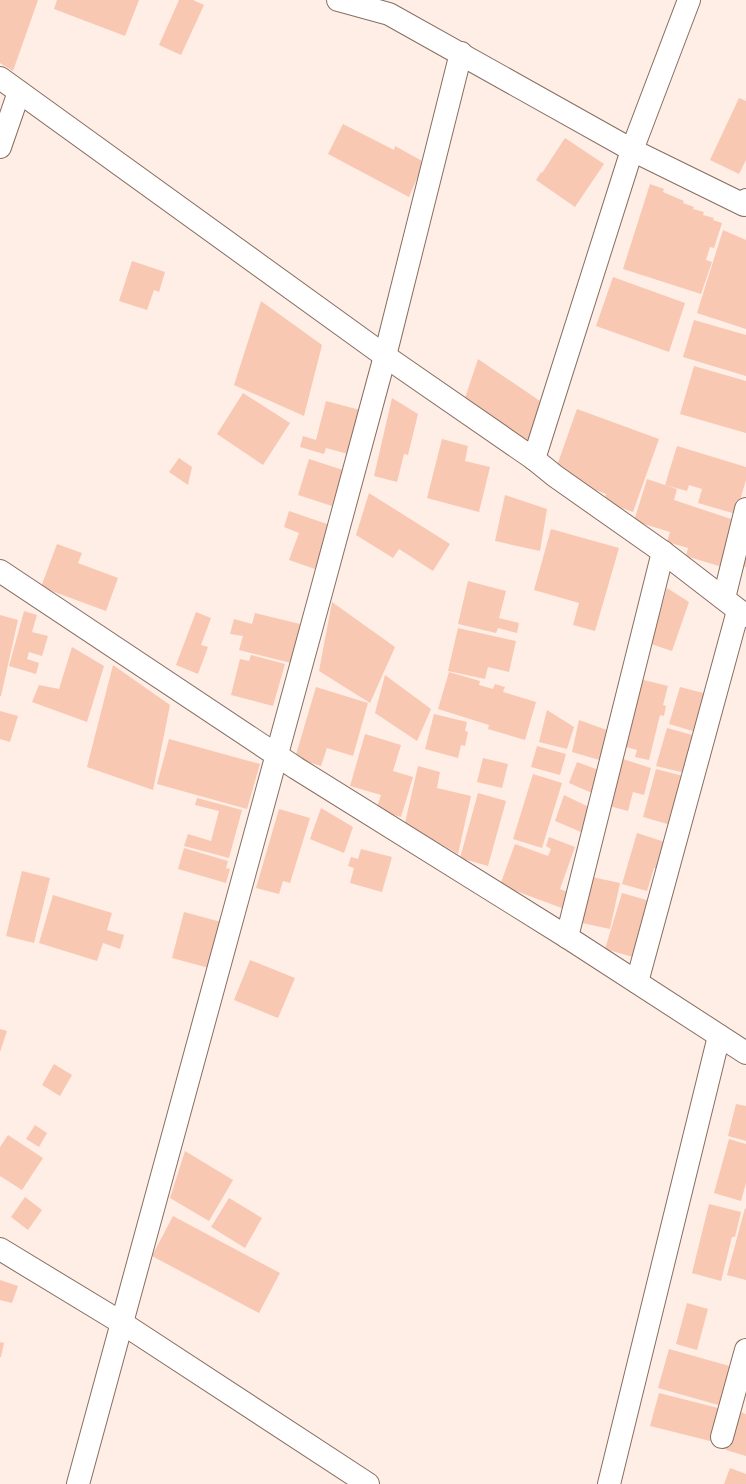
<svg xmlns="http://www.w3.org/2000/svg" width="746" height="1484" viewBox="0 0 746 1484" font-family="'Noto Sans',sans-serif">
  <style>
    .building { fill: #f8c8b3 }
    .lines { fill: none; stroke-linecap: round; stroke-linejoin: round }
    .street-casing { stroke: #876e61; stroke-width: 24 }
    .street { stroke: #fff; stroke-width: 22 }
  </style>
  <rect width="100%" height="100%" fill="#ffeee5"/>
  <g class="building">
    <path d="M0 0H38L13 71 0 63Z"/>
    <path d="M57 0H139L125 36 54 9Z"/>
    <path d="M179 0H193L204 5 181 55 159 45Z"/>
    <path d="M739 98 746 101V160L739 174 710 160Z"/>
    <path d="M343 124 394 150 395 146 424 162 409 197 328 154Z"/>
    <path d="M565 138 604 164 575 207 536 180 541 172 542 173Z"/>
    <path d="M650 184 664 189 663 192 684 201 683 203 694 207 693 209 704 212 703 215 714 218 713 220 722 223 714 248 710 247 706 260 712 262 701 294 623 269Z"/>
    <path d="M723 230 746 240V329L697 313Z"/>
    <path d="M132 261 165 272 159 292 154 290 147 310 119 301Z"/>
    <path d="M613 277 685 303 669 352 596 326Z"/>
    <path d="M261 301 322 345 304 416 234 385Z"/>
    <path d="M694 320 746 335V376L683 357Z"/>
    <path d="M478 359 543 403 529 448 463 404Z"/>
    <path d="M694 366 746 381V433L680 414Z"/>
    <path d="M243 393 290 423 263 465 217 434Z"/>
    <path d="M392 398 418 414 408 455 404 454 397 482 374 476Z"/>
    <path d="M326 401 360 410 348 454 326 448 324 454 300 447 303 436 316 440Z"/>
    <path d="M577 409 659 439 633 512 604 502 606 494 554 474Z"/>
    <path d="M442 439 468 446 465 461 490 467 479 512 427 498Z"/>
    <path d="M677 446 746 467V480L736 514 698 503 702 489 689 485 687 491 665 485Z"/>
    <path d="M179 458 192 467 188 485 169 472Z"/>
    <path d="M309 459 343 470 332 506 298 495Z"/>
    <path d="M647 479 677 489 674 500 737 521 722 567 686 556 688 548 667 542 670 532 634 521Z"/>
    <path d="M369 493 450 544 433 571 399 549 393 558 356 535Z"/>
    <path d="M505 495 547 509 540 551 495 541Z"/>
    <path d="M289 511 330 525 315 569 289 560 299 533 284 527Z"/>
    <path d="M551 529 619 548 595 631 573 625 579 603 534 590Z"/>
    <path d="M57 544 82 553 78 563 118 578 106 611 41 587Z"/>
    <path d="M746 550V567L741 566Z"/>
    <path d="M468 581 506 591 499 618 519 623 517 633 498 628 496 633 458 624Z"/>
    <path d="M667 588 689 602 672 651 651 644Z"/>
    <path d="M332 602 395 647 370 703 319 671Z"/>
    <path d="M24 611 37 615 32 632 48 636 42 656 29 652 27 659 39 663 36 674 9 666Z"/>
    <path d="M196 612 211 618 201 645 208 647 198 674 176 665Z"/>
    <path d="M255 613 300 624 291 663 239 650 243 636 230 634 234 619 252 624Z"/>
    <path d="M0 615 18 620 1 696H0Z"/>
    <path d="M458 628 516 641 509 672 488 667 485 679 448 671Z"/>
    <path d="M72 647 104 666 87 722 32 702 39 685 59 689Z"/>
    <path d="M251 655 285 664 273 706 231 695 240 659 249 661Z"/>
    <path d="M113 665 170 705 153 790 87 767Z"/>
    <path d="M449 672 480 681 479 685 493 689 495 684 505 687 503 692 536 702 525 740 488 729 489 725 438 709Z"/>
    <path d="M385 675 431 709 417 741 375 713Z"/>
    <path d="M640 679 668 686 663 705 666 706 664 716 660 715 649 760 635 757 637 750 622 746Z"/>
    <path d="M316 687 368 703 353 756 327 748 321 766 295 758Z"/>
    <path d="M680 687 707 694 696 732 669 724Z"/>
    <path d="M547 710 574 727 567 749 539 742Z"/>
    <path d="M0 711 18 716 10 742 0 739Z"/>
    <path d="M434 714 467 722 465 731 468 732 465 746 461 745 458 758 425 749Z"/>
    <path d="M579 720 615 733 606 762 572 752Z"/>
    <path d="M667 728 696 736 685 773 656 766Z"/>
    <path d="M365 734 401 745 393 771 413 777 401 817 376 810 381 795 350 786Z"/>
    <path d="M169 739 260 764 247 809 157 784Z"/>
    <path d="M537 746 566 754 560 775 531 767Z"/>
    <path d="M483 758 508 764 502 788 477 782Z"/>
    <path d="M623 759 651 768 644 795 633 792 628 811 609 806Z"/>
    <path d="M577 762 604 772 599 796 569 783Z"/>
    <path d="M418 766 440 772 437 788 471 796 458 854 405 823Z"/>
    <path d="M656 769 683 776 671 825 643 817Z"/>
    <path d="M533 774 562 783 542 848 513 839Z"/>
    <path d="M478 793 506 801 488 866 460 858Z"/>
    <path d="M564 795 593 809 588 835 555 821Z"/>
    <path d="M197 798 242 810 229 858 184 846 188 834 211 841 219 811 195 805Z"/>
    <path d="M321 808 353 827 344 853 310 839Z"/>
    <path d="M279 809 310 818 290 883 283 881 279 894 256 888Z"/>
    <path d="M637 833 665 842 657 869 654 868 647 891 622 884Z"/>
    <path d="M549 837 575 847 560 889 573 894 567 910 500 885 515 844 548 856 551 849 546 846Z"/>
    <path d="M184 848 228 861 226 868 230 869 226 883 178 869Z"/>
    <path d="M361 849 392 857 382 892 350 883 354 868 348 866 351 857 358 859Z"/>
    <path d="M22 871 50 878 34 943 6 936Z"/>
    <path d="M592 877 620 883 610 929 582 923Z"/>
    <path d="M622 893 650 901 633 957 605 949Z"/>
    <path d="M53 895 112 913 107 930 124 935 120 949 103 943 97 961 39 943Z"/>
    <path d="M184 912 221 922 209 968 172 958Z"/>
    <path d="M250 960 295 978 278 1018 234 1000Z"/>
    <path d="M0 1029 7 1031 0 1052Z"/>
    <path d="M54 1064 72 1075 60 1096 42 1085Z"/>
    <path d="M736 1104 746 1106V1141L728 1136Z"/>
    <path d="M35 1125 47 1133 39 1147 26 1139Z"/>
    <path d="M8 1135 43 1158 22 1190 0 1176V1147Z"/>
    <path d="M729 1139 746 1144V1183L741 1201 714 1193Z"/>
    <path d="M185 1151 233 1180 209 1221 170 1198Z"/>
    <path d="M25 1197 42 1210 28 1230 11 1217Z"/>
    <path d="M229 1198 262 1218 245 1248 211 1227Z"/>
    <path d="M709 1204 741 1212 735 1237H732L721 1281 692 1273Z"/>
    <path d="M745 1208 746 1209V1280L727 1275Z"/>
    <path d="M173 1216 280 1273 259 1313 152 1256Z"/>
    <path d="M0 1280 18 1286 12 1303 0 1300Z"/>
    <path d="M687 1303 708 1309 697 1350 676 1344Z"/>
    <path d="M0 1342 4 1343 1 1357H0Z"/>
    <path d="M669 1349 733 1367 722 1406 658 1388Z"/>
    <path d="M659 1393 722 1409 714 1442 650 1426Z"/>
    <path d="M737 1411 746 1414V1456L726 1450Z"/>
    <path d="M730 1468 746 1474V1484H724Z"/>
  </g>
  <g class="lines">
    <g class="street-casing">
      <g id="street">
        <path d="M338 0 389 14 632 150 744 205 746 200"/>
        <path d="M0 78 385 356 534 459 555 476 663 552 746 616"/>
        <path d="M0 147 19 92"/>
        <path d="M534 459 632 150 689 0"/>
        <path d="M0 571 296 768 567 937 746 1053"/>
        <path d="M724 598 746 509"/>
        <path d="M567 937 663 552"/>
        <path d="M637 982 738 611"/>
        <path d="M0 1249 122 1323 368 1484"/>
        <path d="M722 1437 746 1350"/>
        <path d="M78 1484 322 589 385 356 461 53"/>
        <path d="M609 1484 719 1036"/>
      </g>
    </g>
    <use href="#street" class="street"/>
  </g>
</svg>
